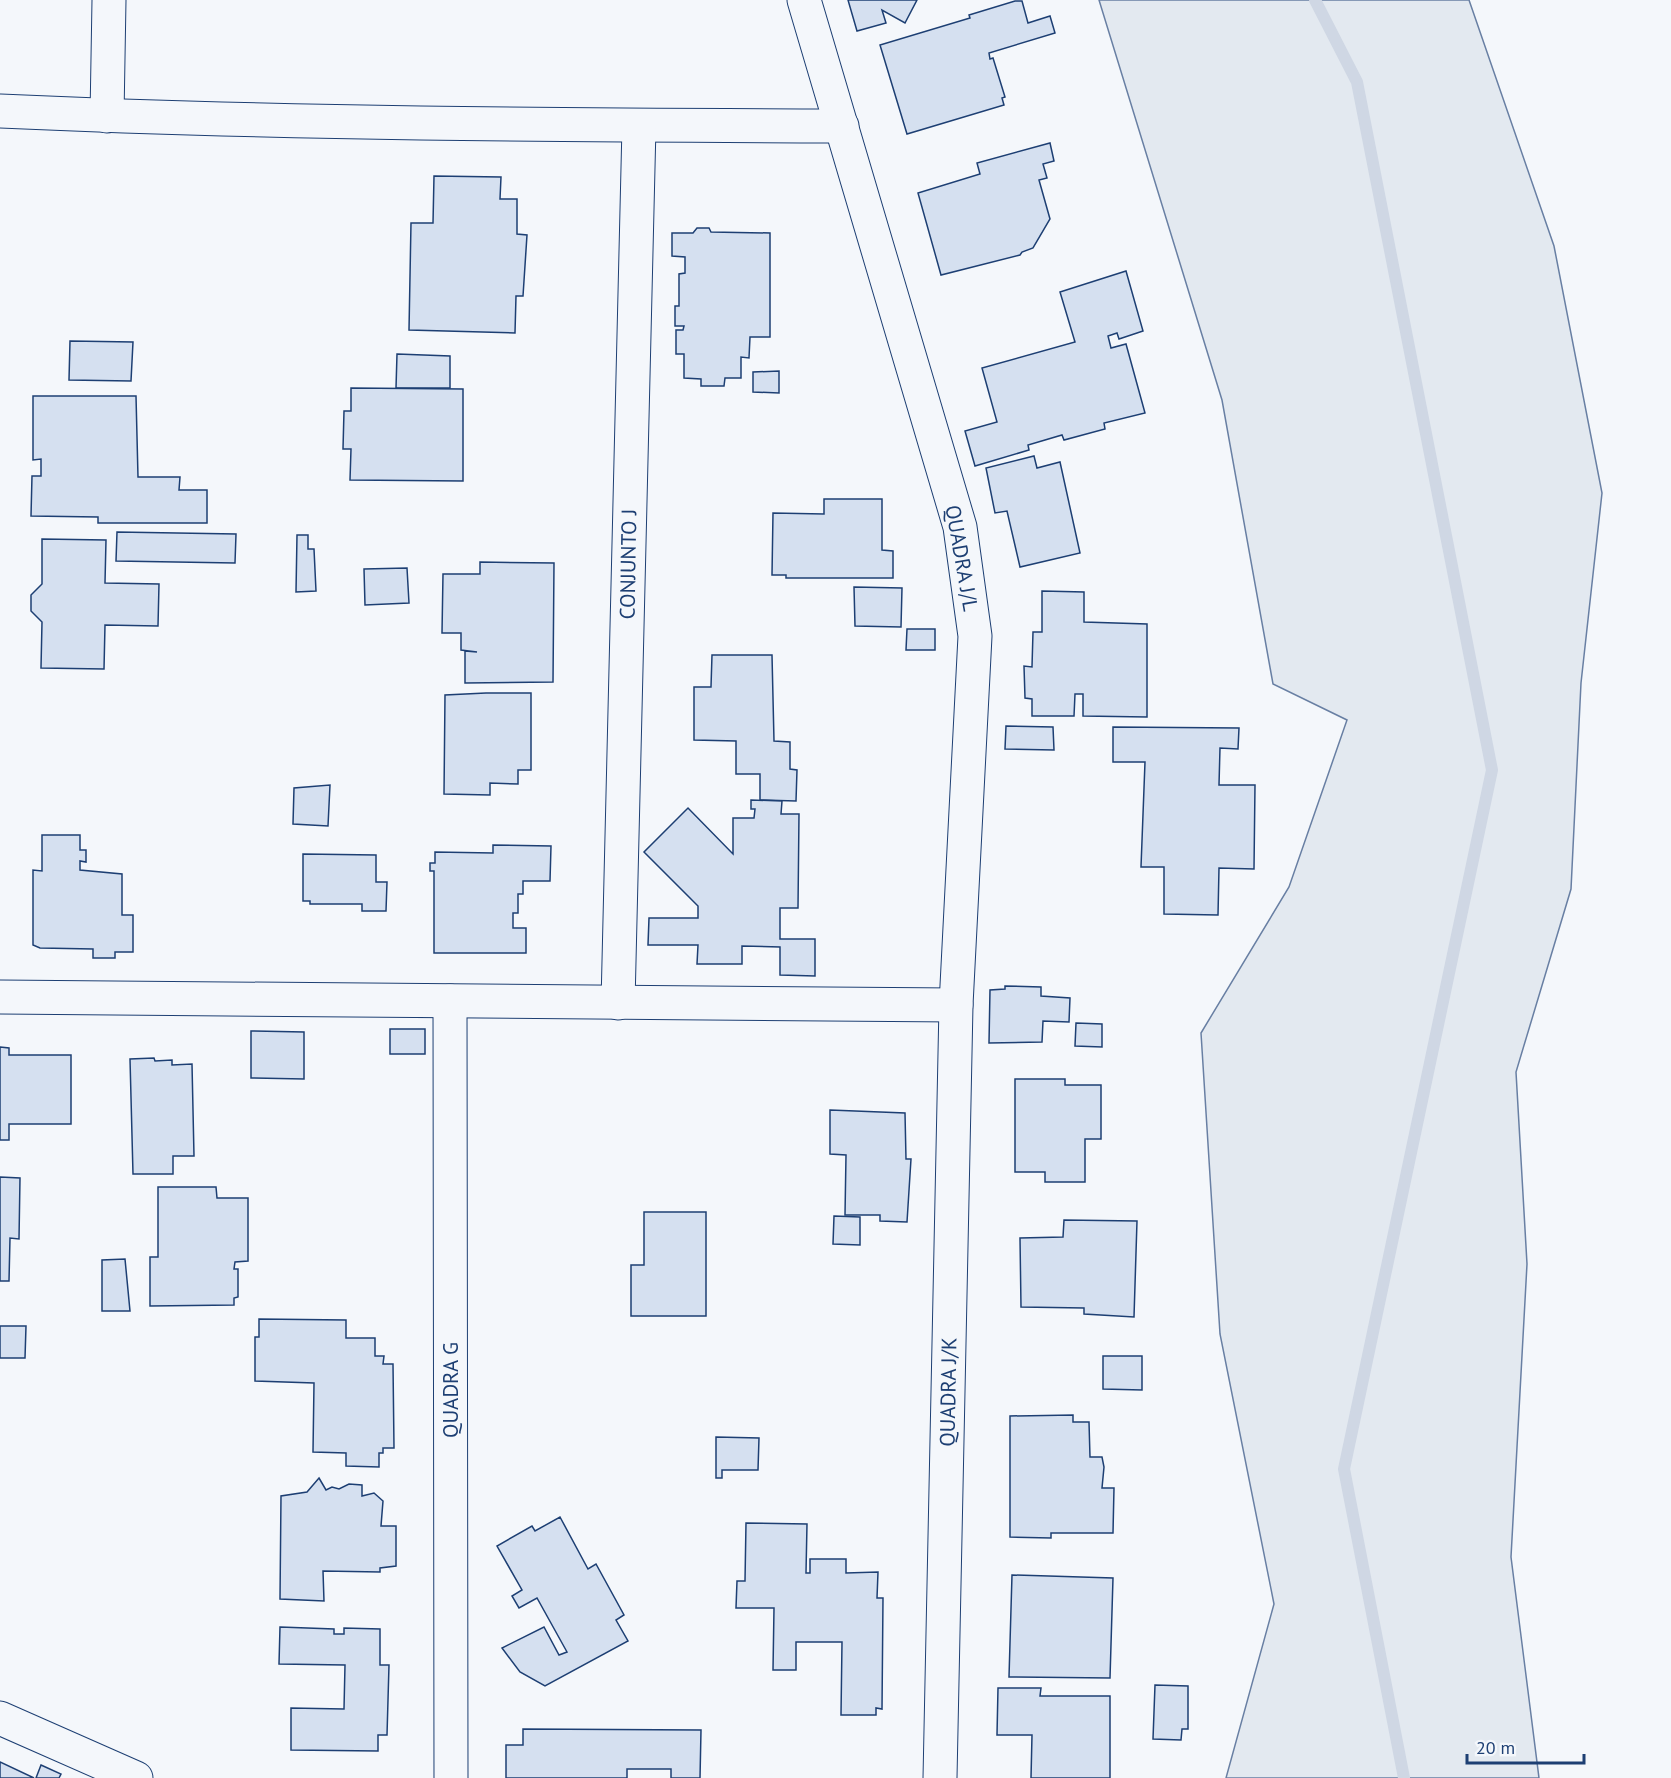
<svg xmlns="http://www.w3.org/2000/svg" width="1671" height="1778" viewBox="0 0 1671 1778" font-family="'PT Sans',sans-serif">
  <style>
    .green { fill: #e3e9f0; stroke: #687fa3; stroke-width: 1.5 }
    .lines { fill: none; stroke-linecap: round; stroke-linejoin: round }
    .stream { stroke: #cfd7e4; stroke-width: 12 }
    .building { fill: #d5e0f0; stroke: #1d3f73; stroke-width: 1.5 }
    .street-casing { stroke: #1d3f73; stroke-width: 35 }
    .street { stroke: #f4f7fb; stroke-width: 33 }
    .labels { text-anchor: middle; dominant-baseline: central; stroke-width: 4.5; stroke-linejoin: round; paint-order: stroke }
    .street-label { font-size: 21px; fill: #1d3f73; stroke: #f4f7fb }
  </style>
  <rect width="100%" height="100%" fill="#f4f7fb"/>
  <path class="green" d="M1099 0H1469L1554 246 1602 493 1581 683 1571 889 1516 1072 1527 1264 1511 1557 1539 1778H1226L1274 1604 1220 1334 1201 1033 1289 887 1347 720 1273 684 1222 400Z"/>
  <g class="lines">
    <path class="stream" d="M1315 0 1357 82 1492 770 1344 1469 1404 1778"/>
  </g>
  <g class="building">
    <path d="M848 0H917L905 23 882 10 886 23 857 31Z"/>
    <path d="M1015 1H1022L1028 23 1050 16 1055 33 989 53 990 59 993 58 1005 97 1002 98 1004 105 907 134 880 45 970 18 969 15Z"/>
    <path d="M1050 143 1054 161 1043 164 1047 178 1039 180 1050 219 1033 248 1022 252 1020 255 941 275 918 193 980 174 977 163Z"/>
    <path d="M434 176 501 177 500 199H517V234L527 235 523 296H516L515 333 409 330 411 223H433Z"/>
    <path d="M697 228H709L711 232 770 233V337H750L749 358 741 357V378H725L724 386H701V379L684 378V354H676V330H683L684 326H675V306H679V274L685 273V257L672 256V233H693Z"/>
    <path d="M1126 271 1143 331 1119 339 1117 333 1108 336 1111 348 1126 344 1145 413 1104 423 1105 429 1064 440 1062 435 1028 445 1029 450 975 466 965 431 997 422 982 368 1075 342 1060 292Z"/>
    <path d="M70 341 133 342 131 381 69 380Z"/>
    <path d="M397 354 450 356V388H396Z"/>
    <path d="M779 371V393L753 392V372Z"/>
    <path d="M351 388 463 389V481L350 480 351 449H343L344 411H351Z"/>
    <path d="M33 396H136L138 477H180L179 490H207V523H98V517L31 516 32 476H41V459L33 460Z"/>
    <path d="M1034 456 1037 468 1060 462 1080 553 1020 567 1007 511 995 513 986 468Z"/>
    <path d="M824 499H882V550L893 551V578H786V575H772L773 513 824 514Z"/>
    <path d="M117 532 236 534 235 563 116 561Z"/>
    <path d="M297 535H308V549H314L316 591 296 592Z"/>
    <path d="M42 539 106 540 105 583 159 584 158 626 105 625 104 669 41 668 42 622 31 611V595L42 584Z"/>
    <path d="M480 562 554 563 553 682 465 683V651L477 652 461 650V633H442L443 574H480Z"/>
    <path d="M407 568 409 603 365 605 364 569Z"/>
    <path d="M854 587 902 588 901 627 855 626Z"/>
    <path d="M1042 591 1084 592V622L1147 624V717L1083 716V694H1075L1074 716H1032V699L1025 698 1024 666 1032 667 1033 632H1042Z"/>
    <path d="M907 629H935V650H906Z"/>
    <path d="M712 655H772L774 741 790 742V769L797 770 796 801 760 800V774H736V741L694 740V687H711Z"/>
    <path d="M486 693H531V770H518V784L490 783V795L444 794 445 695Z"/>
    <path d="M1006 726 1053 727 1054 750 1005 749Z"/>
    <path d="M1113 727 1239 728 1238 749 1220 748 1219 785H1255L1254 869 1219 868 1218 915 1164 914V867H1141L1145 762H1113Z"/>
    <path d="M330 785 328 826 293 824 294 788Z"/>
    <path d="M751 800 782 801 781 814H799L798 908H780V939H815V976L780 975V947L742 946V964H697L698 945H648L649 918H698V906L644 852 688 808 733 854V818H754L755 809H751Z"/>
    <path d="M42 835H80V850H86V862L80 861V870L122 874V915H133V952H115V958H93V949L40 948 33 945V870L42 871Z"/>
    <path d="M493 845 551 846 550 881H523V894H518V913H513V928H526V953H434V871H430V863H435V852L493 853Z"/>
    <path d="M303 854 376 855V882H387L386 911H362V904H310V901H303Z"/>
    <path d="M1005 986 1041 987V996L1070 998 1069 1022 1043 1021 1042 1042 989 1043 990 990 1005 989Z"/>
    <path d="M1076 1023 1102 1024V1047L1075 1046Z"/>
    <rect x="390" y="1029" width="35" height="25"/>
    <path d="M251 1031 304 1032V1079L251 1078Z"/>
    <path d="M0 1047 9 1048V1055H71V1124H9V1140H0Z"/>
    <path d="M154 1058 155 1061 172 1060V1065L192 1064 194 1156H173V1174H133L130 1059Z"/>
    <path d="M1015 1079H1065V1085H1101V1139H1085V1182H1045V1172H1015Z"/>
    <path d="M830 1110 905 1113 906 1159H911L907 1222 880 1221V1215H845L846 1155 830 1154Z"/>
    <path d="M0 1177 20 1178 19 1239 10 1238 9 1281H0Z"/>
    <path d="M158 1187H216L217 1198H248V1261L235 1262 234 1269H238V1297L234 1298V1305L150 1306V1257H158Z"/>
    <path d="M644 1212H706V1316H631V1265H644Z"/>
    <path d="M834 1216 860 1217V1245L833 1244Z"/>
    <path d="M1064 1220 1137 1221 1134 1317 1084 1314V1308L1021 1307 1020 1238 1063 1237Z"/>
    <path d="M125 1259 130 1311H102V1260Z"/>
    <path d="M259 1319 346 1320V1338H375V1356H384L383 1364H393L394 1448H383V1453H379V1467L346 1466V1453L313 1452 314 1383 255 1381V1337H259Z"/>
    <path d="M0 1326H26L25 1358H0Z"/>
    <path d="M1103 1356H1142V1390L1103 1389Z"/>
    <path d="M1073 1415V1422H1089L1090 1457H1102L1104 1467 1102 1488H1114L1113 1533H1051V1538L1010 1537V1416Z"/>
    <path d="M716 1437 759 1438 758 1470H722V1478H716Z"/>
    <path d="M319 1478 326 1490 332 1487 339 1489 349 1484 362 1485V1496L374 1493 383 1501 381 1526H396V1566L380 1568V1572L323 1571 324 1601 280 1599 281 1496 307 1492Z"/>
    <path d="M560 1517 588 1569 596 1564 624 1615 616 1620 628 1641 545 1686 520 1672 502 1648 544 1627 559 1655 567 1652 537 1598 519 1608 512 1596 522 1590 497 1546 532 1526 535 1531Z"/>
    <path d="M746 1523 807 1524 806 1573H810V1559H846V1573L878 1572 877 1598H883L882 1709 876 1708V1715H841L842 1642H796V1670H773L774 1608H736L737 1581H745Z"/>
    <path d="M1012 1575 1113 1578 1110 1678 1009 1677Z"/>
    <path d="M280 1627 334 1629V1634H344V1628L380 1629V1665H389L387 1735H378V1751L291 1750V1708L344 1709 345 1665 279 1664Z"/>
    <path d="M1155 1685 1188 1686V1729H1182L1181 1740 1153 1739Z"/>
    <path d="M998 1688H1041L1040 1696H1110V1778H1031L1032 1735H997Z"/>
    <path d="M523 1729 701 1730 700 1778H671V1769H627V1778H506V1745H523Z"/>
    <path d="M0 1762 34 1778H0Z"/>
    <path d="M41 1765 61 1774 59 1778H36Z"/>
  </g>
  <g class="lines">
    <g class="street-casing">
      <g id="street">
        <path d="M804 0 960 527 975 636 956 1005 940 1778"/>
        <path d="M0 111C280 124 561 125 842 126"/>
        <path d="M107 116 109 0"/>
        <path d="M0 997 956 1005"/>
        <path d="M450 1001 451 1778"/>
        <path d="M618 1003 639 126"/>
        <path d="M0 1718 136 1778"/>
      </g>
    </g>
    <use href="#street" class="street"/>
  </g>
  <g class="labels">
    <g class="street-label">
      <text transform="translate(962 558) rotate(80)">QUADRA J/L</text>
      <text transform="translate(628 564) rotate(-89)">CONJUNTO J</text>
      <text transform="translate(450 1390) rotate(-90)">QUADRA G</text>
      <text transform="translate(948 1392) rotate(-89)">QUADRA J/K</text>
    </g>
  </g>
  <path d="M1467 1754v9h117v-9" fill="none" stroke="#1d3f73" stroke-width="3"/>
  <text x="1476" y="1754" font-size="18" fill="#1d3f73" stroke="#f4f7fb" stroke-width="4.5" paint-order="stroke">20 m</text>
</svg>
